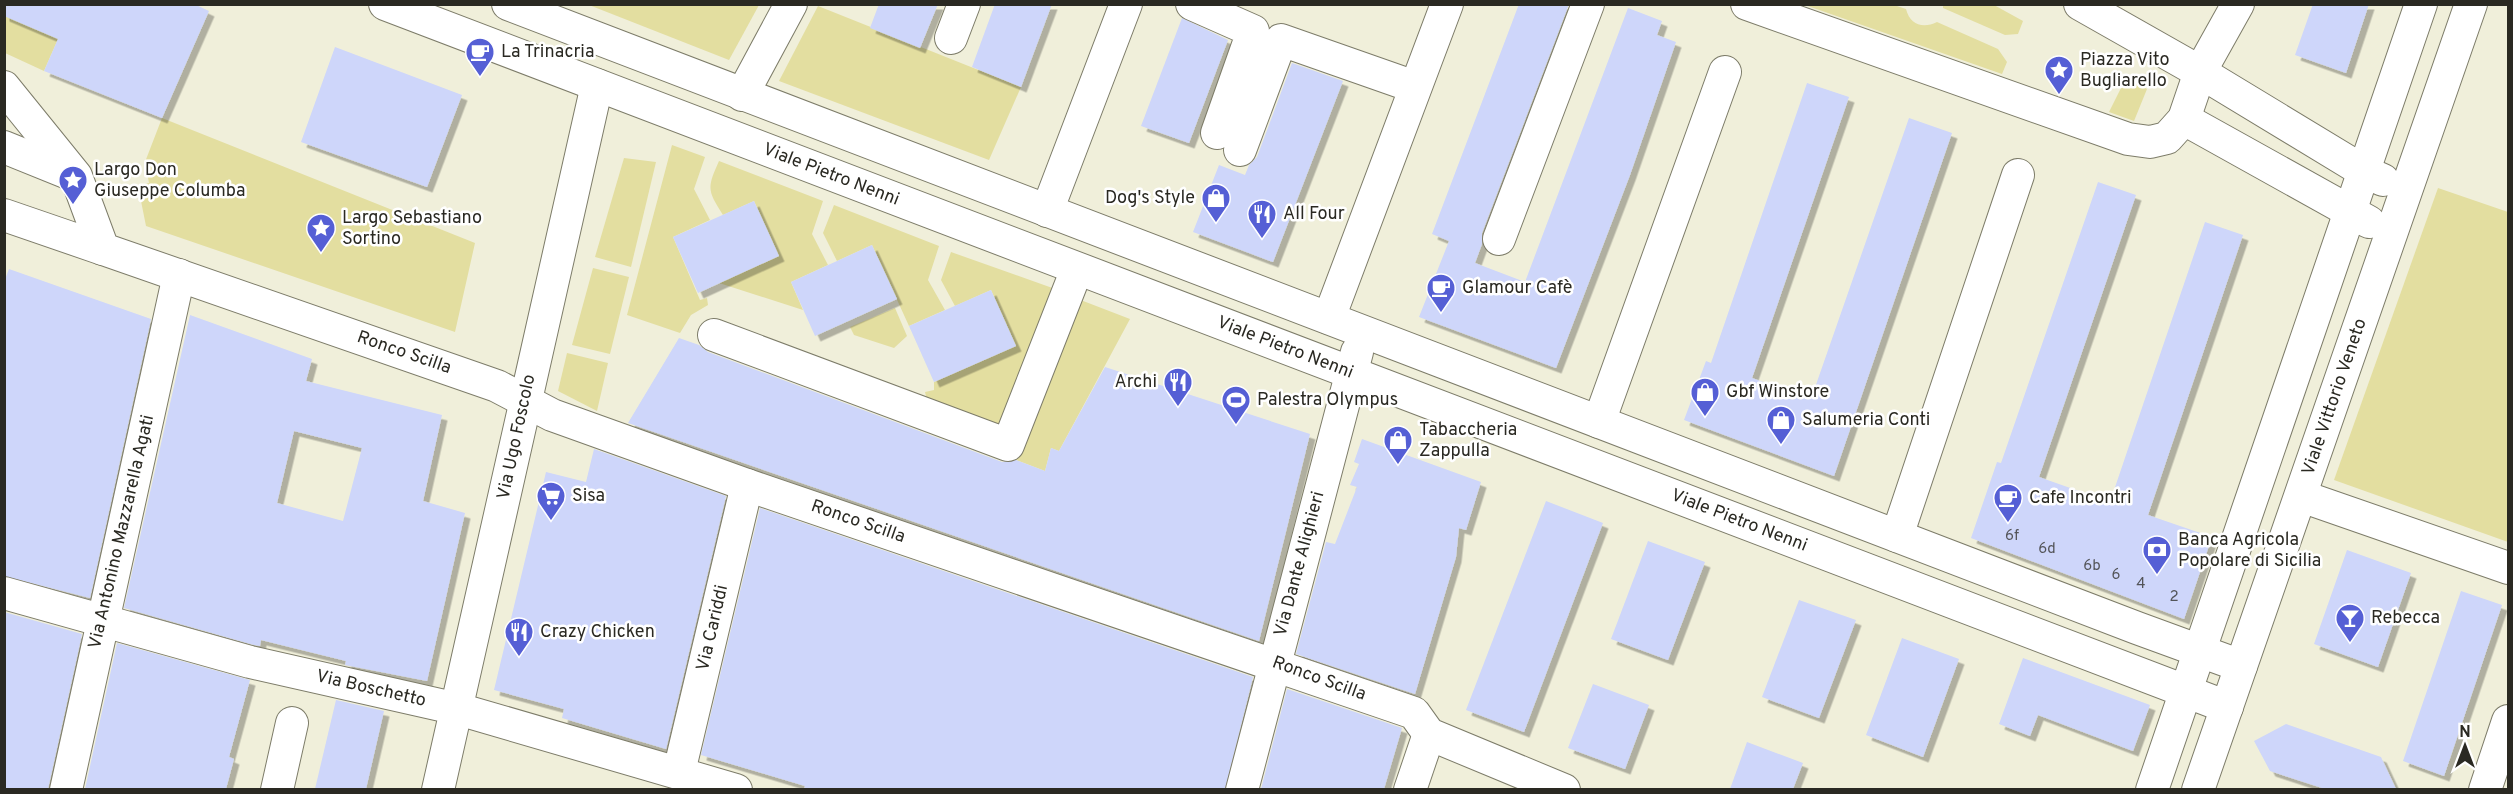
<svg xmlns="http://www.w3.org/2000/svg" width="2513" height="794" viewBox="0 0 2513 794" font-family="Overpass,sans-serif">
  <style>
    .green { fill: #e3dea0 }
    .building { fill: #ced6fa; fill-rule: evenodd; filter: url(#shadow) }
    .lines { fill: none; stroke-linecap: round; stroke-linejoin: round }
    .minor-casing { stroke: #7d7c69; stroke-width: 34 }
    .minor { stroke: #fff; stroke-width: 32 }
    .labels { text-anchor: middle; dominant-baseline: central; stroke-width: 5; stroke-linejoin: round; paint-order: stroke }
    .number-label { font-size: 15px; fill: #535458 }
    .poi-label { font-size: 18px; fill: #2a2922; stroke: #fff; text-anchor: start }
    .street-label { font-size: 18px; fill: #2a2922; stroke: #fff }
  </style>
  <defs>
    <filter id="shadow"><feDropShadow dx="5.5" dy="5.5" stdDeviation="0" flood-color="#0004"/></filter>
  </defs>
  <rect width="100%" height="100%" fill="#f0efda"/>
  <g class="green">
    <path d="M73 5 44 71 5 53 4 16Z"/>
    <path d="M589 5 759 4V5L729 60Z"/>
    <path d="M1805 5H1894L1906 9C1910 25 1923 29 1937 22L1998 49 2007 62 2002 74Z"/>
    <path d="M1943 5H1994L2023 21 2018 34 2005 35 1943 8Z"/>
    <path d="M818 6 1021 87 989 160 779 81Z"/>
    <path d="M2126 78 2147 89 2134 121 2109 112Z"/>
    <path d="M162 118 475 243 455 332 146 226 138 186 149 183 145 162Z"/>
    <path d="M672 145 705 157 694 189 710 220 673 237 700 300 707 298 708 305 691 315 680 333 627 315Z"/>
    <path d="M624 158 656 162 631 267 595 257Z"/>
    <path d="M719 161 823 201 812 234 828 265 791 282 803 310 719 283 779 256 754 201 723 215C707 190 707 188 719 161Z"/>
    <path d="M2438 188 2508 212V542L2334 480Z"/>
    <path d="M834 205 939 246 928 280 945 310 909 326 872 245 837 261 823 233Z"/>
    <path d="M951 252 1058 290 1007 428 928 405 925 392 934 390V382L1016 346 991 290 955 306 941 280Z"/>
    <path d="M593 268 629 277 610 354 572 345Z"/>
    <path d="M1078 299 1130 319 1059 451 1051 448 1045 471 1011 458Z"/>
    <path d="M895 308 907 336 894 348 854 335 850 327Z"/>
    <path d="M567 353 608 363 597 411 558 391Z"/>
  </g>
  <g class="building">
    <path d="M4 4H194L209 11 162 118 44 71 58 39 4 16Z"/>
    <path d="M879 4H938L920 48 870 28Z"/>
    <path d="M995 4H1052L1021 87 972 67Z"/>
    <path d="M1519 4H1569L1482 233V244L1475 263 1525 282 1628 8 1662 21 1657 35 1676 42 1630 175 1556 368 1419 317 1449 241 1432 234Z"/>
    <path d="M2313 4H2369L2346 73 2295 55Z"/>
    <path d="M1182 18 1228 40 1189 143 1141 126Z"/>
    <path d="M335 47 462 95 427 187 301 142Z"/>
    <path d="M1292 63 1343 81 1273 262 1193 232 1219 165 1245 175 1249 165 1257 157Z"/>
    <path d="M1807 83 1849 97 1752 378 1811 399 1909 118 1952 133 1834 476 1684 420 1706 361 1711 363Z"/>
    <path d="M2098 182 2136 195 2039 477 2110 502 2205 222 2243 235 2148 515 2212 537 2184 619 1971 538 1997 462 2001 463Z"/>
    <path d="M754 201 779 256 698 293 673 237Z"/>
    <path d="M872 245 897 299 815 336 791 282Z"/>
    <path d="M9 269 151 319 90 598 4 576V282Z"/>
    <path d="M991 290 1016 346 934 382 909 326Z"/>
    <path d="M190 315 312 359 306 381 442 415 423 501 465 513 427 681 345 665 346 661 261 640 260 646 254 645 124 608ZM294 431 362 448 343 521 277 503Z"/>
    <path d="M679 338 699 345 708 352 1002 462 1016 460 1045 471 1051 448 1059 451 1105 367 1310 434 1259 641 628 423Z"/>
    <path d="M1362 439 1481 482 1466 530 1459 528 1456 557 1415 694 1296 654 1326 542 1335 544 1357 487 1350 485 1359 464 1354 462Z"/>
    <path d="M594 449 726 496 666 749 562 718 564 709 494 690 546 472 586 482Z"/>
    <path d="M1546 501 1603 523 1524 732 1466 710Z"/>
    <path d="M760 508 1253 677 1225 789H804L805 786 701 755Z"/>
    <path d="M1648 541 1705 562 1668 660 1611 639Z"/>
    <path d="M2347 550 2411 573 2378 667 2314 644Z"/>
    <path d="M2461 591 2502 605 2444 776 2403 761Z"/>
    <path d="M1799 600 1856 620 1819 718 1762 697Z"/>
    <path d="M4 612 82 634 48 789H4Z"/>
    <path d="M1902 638 1959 659 1923 757 1866 735Z"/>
    <path d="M117 643 250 680 229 757 234 759 226 789H85Z"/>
    <path d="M2023 658 2150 705 2133 751 2038 715 2030 736 1999 724Z"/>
    <path d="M1593 684 1649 705 1625 769 1568 748Z"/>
    <path d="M1287 689 1402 728 1384 789H1261Z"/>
    <path d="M336 700 384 711 366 789H315Z"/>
    <path d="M2286 724 2381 757 2396 789H2325L2270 771 2254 741Z"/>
    <path d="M1747 742 1803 763 1793 789H1730Z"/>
  </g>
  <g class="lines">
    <g class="minor-casing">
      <g id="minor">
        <path d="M385 4 2227 707"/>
        <path d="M508 4 2137 628 2241 666"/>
        <path d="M1192 4 1253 31 1217 133"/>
        <path d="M1747 4 2128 139 2150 142 2167 138 2184 119 2200 72 2238 4"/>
        <path d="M2080 4 2200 72 2365 172 2383 180"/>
        <path d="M951 38 964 4"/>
        <path d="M4 87 76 176 103 249 497 386 552 415 747 485 1414 713 1429 734 1564 790"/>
        <path d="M742 95 791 4"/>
        <path d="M2184 119 2369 222"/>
        <path d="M4 147 73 175"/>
        <path d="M1240 150 1281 40 1415 87"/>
        <path d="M1047 211 1126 4"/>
        <path d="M4 215 103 249"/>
        <path d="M1499 239 1588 4"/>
        <path d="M1329 318 1447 4"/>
        <path d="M714 335 1008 445 1077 269"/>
        <path d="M1599 422 1725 72"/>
        <path d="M2301 496 2508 568"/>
        <path d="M1897 536 2018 175"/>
        <path d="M4 593 250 662 458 709 736 790"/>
        <path d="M679 772 747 485"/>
        <path d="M66 790 179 275"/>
        <path d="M277 790 292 723"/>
        <path d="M438 790 597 85"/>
        <path d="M1242 790 1357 352"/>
        <path d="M1410 790 1429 734"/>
        <path d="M2152 790 2421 4"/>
        <path d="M2198 790 2471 4"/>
        <path d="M2485 790 2508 721"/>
      </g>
    </g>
    <use href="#minor" class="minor"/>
  </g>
  <defs>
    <g id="cafe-pin" transform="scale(1.5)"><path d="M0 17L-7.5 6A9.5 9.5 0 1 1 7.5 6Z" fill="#555fd5" stroke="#fff"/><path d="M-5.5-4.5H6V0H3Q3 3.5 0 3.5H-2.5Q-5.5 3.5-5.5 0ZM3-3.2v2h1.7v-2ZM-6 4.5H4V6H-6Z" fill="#fff"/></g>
    <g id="sight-pin" transform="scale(1.5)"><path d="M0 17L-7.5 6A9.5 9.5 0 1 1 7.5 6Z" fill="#555fd5" stroke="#fff"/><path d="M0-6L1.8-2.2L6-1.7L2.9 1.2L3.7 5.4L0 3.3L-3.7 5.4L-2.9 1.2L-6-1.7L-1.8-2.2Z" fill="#fff"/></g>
    <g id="shop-pin" transform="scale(1.5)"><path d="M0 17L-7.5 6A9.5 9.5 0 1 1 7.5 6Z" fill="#555fd5" stroke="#fff"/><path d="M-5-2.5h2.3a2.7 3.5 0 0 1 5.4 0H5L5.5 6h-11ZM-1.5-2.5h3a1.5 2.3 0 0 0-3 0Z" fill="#fff"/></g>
    <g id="restaurant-pin" transform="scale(1.5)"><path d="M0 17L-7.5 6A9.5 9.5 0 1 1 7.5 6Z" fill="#555fd5" stroke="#fff"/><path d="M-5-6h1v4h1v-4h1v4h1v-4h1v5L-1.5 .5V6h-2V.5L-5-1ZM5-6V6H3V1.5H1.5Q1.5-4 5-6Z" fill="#fff"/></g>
    <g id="stadium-pin" transform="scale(1.5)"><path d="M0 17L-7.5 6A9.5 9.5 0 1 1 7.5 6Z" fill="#555fd5" stroke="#fff"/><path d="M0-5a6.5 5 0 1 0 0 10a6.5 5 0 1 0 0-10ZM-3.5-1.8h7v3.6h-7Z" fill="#fff"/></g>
    <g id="supermarket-pin" transform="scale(1.5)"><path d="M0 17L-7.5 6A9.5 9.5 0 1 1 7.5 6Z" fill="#555fd5" stroke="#fff"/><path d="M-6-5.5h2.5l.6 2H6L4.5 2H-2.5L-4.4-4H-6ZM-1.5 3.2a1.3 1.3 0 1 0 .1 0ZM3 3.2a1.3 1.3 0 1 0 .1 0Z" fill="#fff"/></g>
    <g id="bank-pin" transform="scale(1.5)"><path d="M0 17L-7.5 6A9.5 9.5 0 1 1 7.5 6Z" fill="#555fd5" stroke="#fff"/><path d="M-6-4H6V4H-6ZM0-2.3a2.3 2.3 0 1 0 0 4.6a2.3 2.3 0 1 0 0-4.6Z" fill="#fff"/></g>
    <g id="bar-pin" transform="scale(1.5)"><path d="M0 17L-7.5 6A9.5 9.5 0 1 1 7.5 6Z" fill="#555fd5" stroke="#fff"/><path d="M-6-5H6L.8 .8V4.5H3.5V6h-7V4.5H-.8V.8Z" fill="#fff"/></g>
  </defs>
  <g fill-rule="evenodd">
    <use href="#cafe-pin" x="480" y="52"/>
    <use href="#sight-pin" x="2059" y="70"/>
    <use href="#sight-pin" x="73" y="180"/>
    <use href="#shop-pin" x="1216" y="198"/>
    <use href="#restaurant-pin" x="1262" y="214"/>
    <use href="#sight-pin" x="321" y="228"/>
    <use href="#cafe-pin" x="1441" y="288"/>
    <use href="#restaurant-pin" x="1178" y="382"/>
    <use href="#shop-pin" x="1705" y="392"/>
    <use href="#stadium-pin" x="1236" y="400"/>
    <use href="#shop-pin" x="1781" y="420"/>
    <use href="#shop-pin" x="1398" y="440"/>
    <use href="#supermarket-pin" x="551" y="496"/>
    <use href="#cafe-pin" x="2008" y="498"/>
    <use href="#bank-pin" x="2157" y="550"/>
    <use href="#bar-pin" x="2350" y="618"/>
    <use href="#restaurant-pin" x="519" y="632"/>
  </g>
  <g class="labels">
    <g class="number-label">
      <text x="2012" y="536">6f</text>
      <text x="2047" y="549">6d</text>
      <text x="2092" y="566">6b</text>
      <text x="2116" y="575">6</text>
      <text x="2141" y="584">4</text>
      <text x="2174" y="597">2</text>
    </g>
    <g class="poi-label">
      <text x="501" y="52">La Trinacria</text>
      <text x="2080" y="60">Piazza Vito<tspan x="2080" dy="21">Bugliarello</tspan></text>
      <text x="94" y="170">Largo Don<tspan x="94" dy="21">Giuseppe Columba</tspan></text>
      <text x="1195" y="198" text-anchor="end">Dog's Style</text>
      <text x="1283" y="214">All Four</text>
      <text x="342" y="218">Largo Sebastiano<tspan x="342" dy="21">Sortino</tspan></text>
      <text x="1462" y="288">Glamour Cafè</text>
      <text x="1157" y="382" text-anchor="end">Archi</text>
      <text x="1726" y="392">Gbf Winstore</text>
      <text x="1257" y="400">Palestra Olympus</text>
      <text x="1802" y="420">Salumeria Conti</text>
      <text x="1419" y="430">Tabaccheria<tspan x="1419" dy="21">Zappulla</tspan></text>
      <text x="572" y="496">Sisa</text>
      <text x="2029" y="498">Cafe Incontri</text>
      <text x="2178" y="540">Banca Agricola<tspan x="2178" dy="21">Popolare di Sicilia</tspan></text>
      <text x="2371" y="618">Rebecca</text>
      <text x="540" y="632">Crazy Chicken</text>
    </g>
    <g class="street-label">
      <text transform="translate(831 175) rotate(21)">Viale Pietro Nenni</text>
      <text transform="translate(1285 348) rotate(21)">Viale Pietro Nenni</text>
      <text transform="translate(404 353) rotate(19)">Ronco Scilla</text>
      <text transform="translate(2335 397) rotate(-71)">Viale Vittorio Veneto</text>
      <text transform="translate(517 437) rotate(-78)">Via Ugo Foscolo</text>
      <text transform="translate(1739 521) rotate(21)">Viale Pietro Nenni</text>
      <text transform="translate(858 522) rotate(19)">Ronco Scilla</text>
      <text transform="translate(122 532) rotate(-77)">Via Antonino Mazzarella Agati</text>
      <text transform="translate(1300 564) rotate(-75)">Via Dante Alighieri</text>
      <text transform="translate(713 628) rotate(-77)">Via Cariddi</text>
      <text transform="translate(1319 679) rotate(20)">Ronco Scilla</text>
      <text transform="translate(371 689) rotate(13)">Via Boschetto</text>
    </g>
  </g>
  <rect width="2513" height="794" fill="none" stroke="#2a2922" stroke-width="12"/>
  <g transform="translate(2465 746)" stroke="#ffffff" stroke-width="4.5" paint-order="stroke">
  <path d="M0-4.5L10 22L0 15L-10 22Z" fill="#2a2922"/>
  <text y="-9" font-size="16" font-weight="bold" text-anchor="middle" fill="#2a2922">N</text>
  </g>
</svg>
